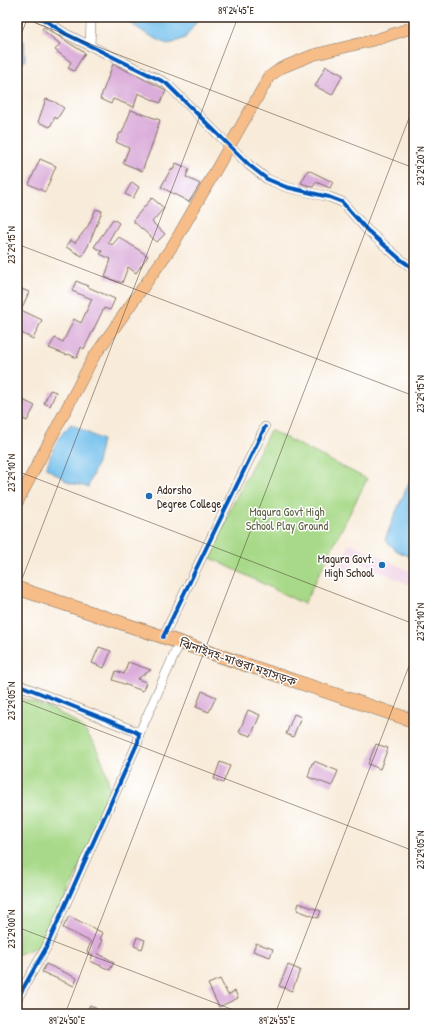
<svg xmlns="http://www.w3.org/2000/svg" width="431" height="1031" viewBox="0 0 431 1031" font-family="'Patrick Hand','Noto Sans Bengali',sans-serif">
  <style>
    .built { fill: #f0d0e5 }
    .green { fill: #a7d988; stroke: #718253 }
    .water { fill: #72bfec; stroke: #567485 }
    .building { fill: #dbadda }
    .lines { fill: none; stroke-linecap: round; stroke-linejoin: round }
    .minor-casing { stroke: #7d6e5f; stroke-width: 10 }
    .major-casing { stroke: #7d6e5f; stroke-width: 12 }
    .highway-casing { stroke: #7d6e5f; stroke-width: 14 }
    .minor { stroke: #fff; stroke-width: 9 }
    .major { stroke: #f7bd88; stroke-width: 11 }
    .highway { stroke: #f7bd88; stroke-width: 13 }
    .cycleway-casing { stroke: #fff; stroke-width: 6 }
    .cycleway { stroke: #0057b8; stroke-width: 4 }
    .ticks { fill: none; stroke: #3b2a1e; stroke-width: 1; stroke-opacity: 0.45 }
    .poi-dot { fill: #1f6fb2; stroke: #fff; stroke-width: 1.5 }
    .labels { text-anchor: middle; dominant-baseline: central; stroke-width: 3; stroke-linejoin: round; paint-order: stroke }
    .poi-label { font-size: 12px; fill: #3b2a1e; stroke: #fff; text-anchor: start }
    .park-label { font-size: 12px; fill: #5b5f3e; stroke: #fff }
    .street-label { font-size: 12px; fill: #3b2a1e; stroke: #fff }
    .neatline { fill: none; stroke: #3b2a1e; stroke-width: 1.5 }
    .ticks-label { font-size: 10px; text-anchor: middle; fill: #3b2a1e }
  </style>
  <rect width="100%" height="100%" fill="#fff"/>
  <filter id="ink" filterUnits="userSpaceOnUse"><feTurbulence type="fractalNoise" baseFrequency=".025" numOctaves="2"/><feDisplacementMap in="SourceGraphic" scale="8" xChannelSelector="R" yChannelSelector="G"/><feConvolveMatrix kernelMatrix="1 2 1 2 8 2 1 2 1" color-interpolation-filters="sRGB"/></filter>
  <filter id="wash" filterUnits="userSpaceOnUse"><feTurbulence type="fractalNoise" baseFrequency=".012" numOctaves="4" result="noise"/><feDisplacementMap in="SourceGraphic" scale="16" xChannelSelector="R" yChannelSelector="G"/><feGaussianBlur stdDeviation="0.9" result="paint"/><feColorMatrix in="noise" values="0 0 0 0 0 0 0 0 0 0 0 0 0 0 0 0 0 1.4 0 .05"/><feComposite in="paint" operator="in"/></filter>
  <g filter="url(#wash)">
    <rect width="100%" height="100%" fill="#f8ebd9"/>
    <path class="built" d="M350 543 414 573V587L356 560 349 575 337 570Z"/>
    <g class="green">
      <path d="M270 430 367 479 304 604 207 556Z"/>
      <path d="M17 697C36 702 73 716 85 731 100 749 107 772 111 794L47 943 17 955Z"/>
    </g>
    <g class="water">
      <path d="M121 17H200L185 38 168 45 145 33Z"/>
      <path d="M17 37 24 41 25 61 18 67 17 66Z"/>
      <path d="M71 424 102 440 97 463 88 487 70 483 46 468C53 450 56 438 71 424Z"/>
      <path d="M414 469V559L397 551 385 540C393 515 406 493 414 469Z"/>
    </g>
    <g id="blocks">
      <g class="building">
        <path d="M44 27 85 53 74 71 68 68 71 62 55 50 60 44 42 29Z"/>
        <path d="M113 64 162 88 166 91 160 103 138 93 134 107 113 99 111 104 100 99Z"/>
        <path d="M326 66 343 75 332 95 315 86Z"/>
        <path d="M46 99 55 102 64 108 57 119 55 117 50 127 38 122Z"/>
        <path d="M131 110 160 120 152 145 142 171 123 163 129 148 116 142 120 133H122Z"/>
        <path d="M40 159 56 166 45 192 29 184Z"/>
        <path d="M176 163 189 169 186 177 200 184 189 202 161 187 171 169 173 170Z"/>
        <path d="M308 170 333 182 330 188 316 182 313 187 301 183Z"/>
        <path d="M132 182 139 187 133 198 125 194Z"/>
        <path d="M152 198 164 208 152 222 165 234 157 242 134 222V219Z"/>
        <path d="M96 209 102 211 88 246 82 256 66 247 70 240 75 243 88 226Z"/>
        <path d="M113 219 119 223 108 242 112 245 119 237 148 256 136 273 128 267 122 283 105 277 111 259 100 254 102 251 94 247Z"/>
        <path d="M76 281 88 286V287L115 299 110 310 104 308 84 349 81 347 77 358 68 354 67 355 49 348 55 338 63 342 74 319 81 323 92 299 72 291Z"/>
        <path d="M17 287 29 292 21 310 42 320 33 339 17 331Z"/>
        <path d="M50 390 56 392 50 406 44 403Z"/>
        <path d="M19 398 35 406 27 421 17 416V403Z"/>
        <path d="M99 647 111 651 104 668 92 663Z"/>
        <path d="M128 662 151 670 137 679 146 682 143 691 113 680 116 671 124 674Z"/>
        <path d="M202 691 216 697 209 712 196 707Z"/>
        <path d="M248 710 260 715 251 736 239 732Z"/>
        <path d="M294 714 301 717 293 737 286 734Z"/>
        <path d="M376 744 388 748 380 769 368 764Z"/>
        <path d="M314 761 338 771 332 786 308 777 312 763 313 764Z"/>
        <path d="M220 762 230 766 223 783 214 779Z"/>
        <path d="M299 903 321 911 318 918 297 910Z"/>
        <path d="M69 916 103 933 100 939 103 940 97 953 114 962 110 970 90 961 93 955 87 952 91 942 63 928Z"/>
        <path d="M137 937 145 940 142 949 134 946Z"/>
        <path d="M256 943 273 949 270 957 253 951Z"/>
        <path d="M46 964 77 978 74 986 42 972Z"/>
        <path d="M288 965 300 970 292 991 279 986Z"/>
        <path d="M220 979 228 995 235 991 238 998 219 1007 208 984Z"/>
        <path d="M90 1005 97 1009 95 1014H86Z"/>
      </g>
    </g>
  </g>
  <g filter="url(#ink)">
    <use href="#blocks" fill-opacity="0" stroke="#7d6e5f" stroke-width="1"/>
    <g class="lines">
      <g class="minor-casing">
        <g id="minor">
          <path d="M40 17 66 34 166 83 249 165 267 179 286 187 329 197 342 202 367 230 400 259 414 269"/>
          <path d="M90 46 91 21 90 17"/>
          <path d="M163 637 265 427"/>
          <path d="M17 684 132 730 139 734 138 742 46 948 17 999"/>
          <path d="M139 734 180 642"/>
        </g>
      </g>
      <g class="major-casing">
        <path id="major" d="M17 503 93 358 173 245 269 77 281 68 313 55 378 39 414 27"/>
      </g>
      <g class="highway-casing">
        <path id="highway" d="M17 588 414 721"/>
      </g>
      <use href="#minor" class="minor"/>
      <use href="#major" class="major"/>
      <use href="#highway" class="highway"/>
      <g class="cycleway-casing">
        <g id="cycleway">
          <path d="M40 17 66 34 166 83 249 165 267 179 286 187 329 197 342 202 367 230 400 259 414 269"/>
          <path d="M163 637 265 427"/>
          <path d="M17 684 132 730 139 734 138 742 46 948 17 999"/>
        </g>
      </g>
      <use href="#cycleway" class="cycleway"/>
    </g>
  </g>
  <path class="ticks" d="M20 17 414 168M17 45 28 17M17 244 414 396M17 471 414 624M17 592 238 17M17 699 414 851M17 927 244 1014M65 1014 414 105M275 1014 414 653"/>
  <g class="poi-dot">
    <circle cx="149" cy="496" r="4"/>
    <circle cx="382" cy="565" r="4"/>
  </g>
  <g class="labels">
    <g class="poi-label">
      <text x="157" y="489">Adorsho<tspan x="157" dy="14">Degree College</tspan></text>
      <text x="374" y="558" text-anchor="end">Magura Govt.<tspan x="374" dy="14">High School</tspan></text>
    </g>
    <g class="park-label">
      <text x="287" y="511">Magura Govt High<tspan x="287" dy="14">School Play Ground</tspan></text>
    </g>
    <g class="street-label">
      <text transform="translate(238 662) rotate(19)">ঝিনাইদহ-মাগুরা মহাসড়ক</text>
    </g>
  </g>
  <rect width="431" height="1031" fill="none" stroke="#fff" stroke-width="44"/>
  <rect x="22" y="22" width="387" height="987" class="neatline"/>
  <g class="ticks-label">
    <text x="236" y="14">89°24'45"E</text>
    <text transform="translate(420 166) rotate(-90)" y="4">23°29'20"N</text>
    <text transform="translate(11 245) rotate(-90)" y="4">23°29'15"N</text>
    <text transform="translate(420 394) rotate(-90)" y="4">23°29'15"N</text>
    <text transform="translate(11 473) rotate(-90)" y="4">23°29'10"N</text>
    <text transform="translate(420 622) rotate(-90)" y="4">23°29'10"N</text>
    <text transform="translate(11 701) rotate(-90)" y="4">23°29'05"N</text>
    <text transform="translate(420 850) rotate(-90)" y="4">23°29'05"N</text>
    <text transform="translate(11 929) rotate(-90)" y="4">23°29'00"N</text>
    <text x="67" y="1024">89°24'50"E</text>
    <text x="277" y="1024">89°24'55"E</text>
  </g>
</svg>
